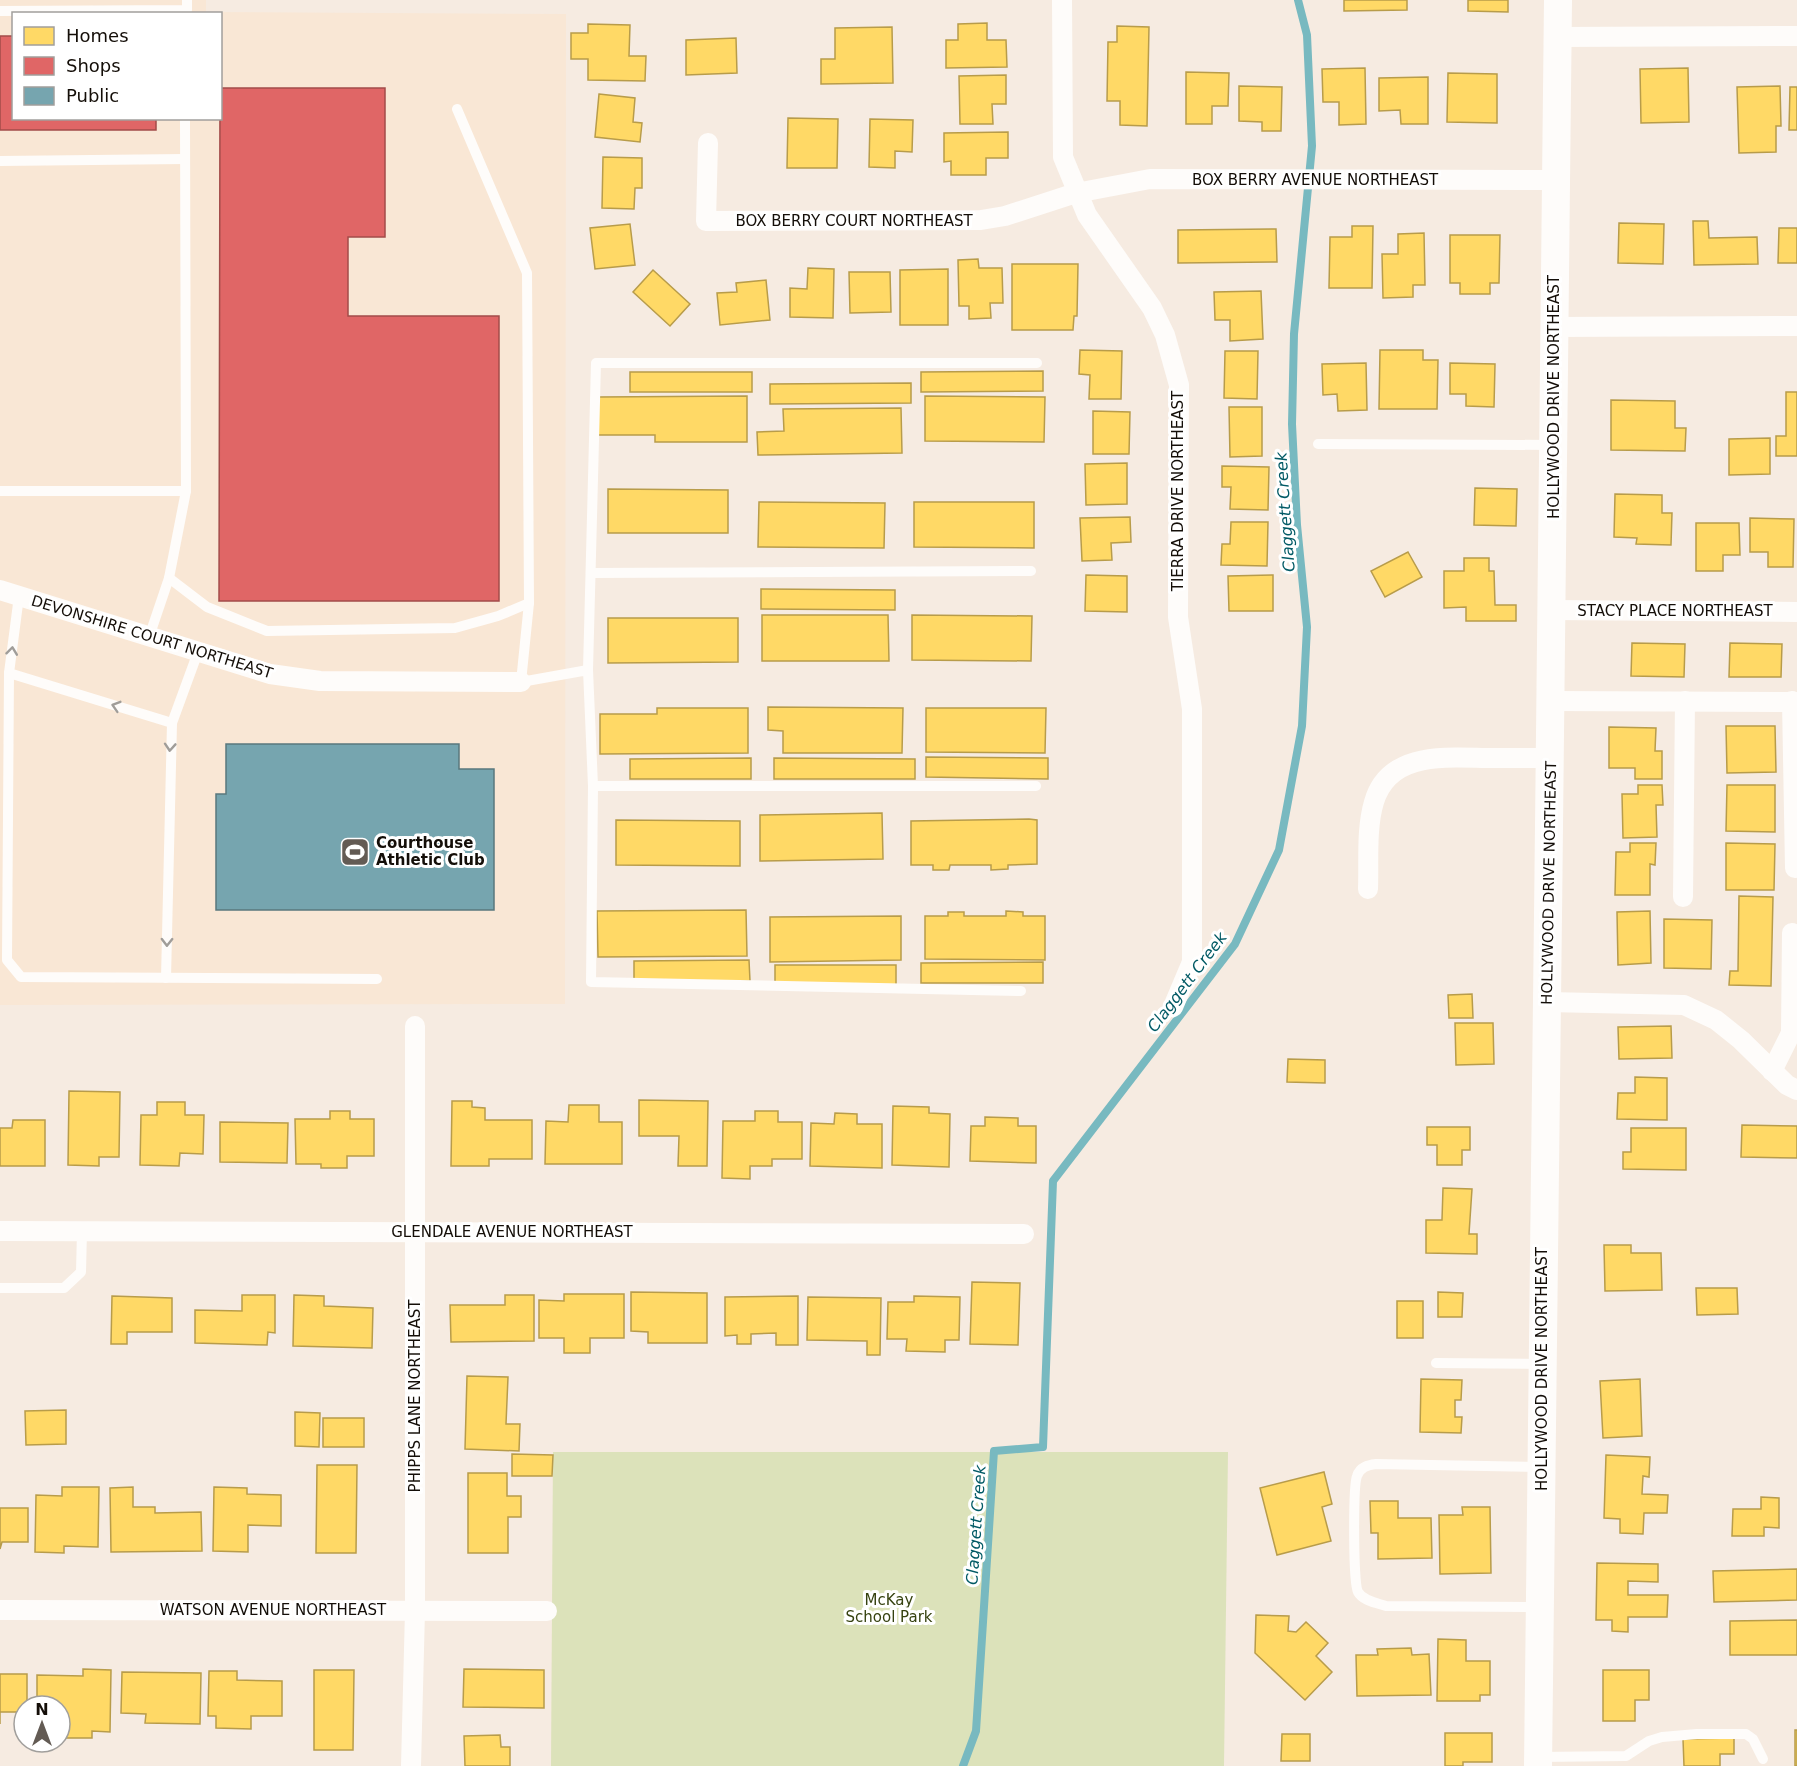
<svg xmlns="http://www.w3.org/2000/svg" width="1797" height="1766" viewBox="0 0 1797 1766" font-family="'DejaVu Sans',sans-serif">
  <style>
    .built { fill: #f9e7d5; fill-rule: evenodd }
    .green { fill: #dce2ba }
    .homes { fill: #ffd966; stroke: #b89c4a; stroke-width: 1.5 }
    .shops { fill: #e06666; stroke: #a34c4a; stroke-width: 1.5 }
    .public { fill: #76a5af; stroke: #59787d; stroke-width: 1.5 }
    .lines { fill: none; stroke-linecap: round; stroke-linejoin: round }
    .stream { stroke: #78b9c0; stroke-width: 8 }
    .lane { stroke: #fefcfa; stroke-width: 10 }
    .street { stroke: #fefcfa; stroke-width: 20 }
    .secondary { stroke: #fefcfa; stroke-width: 28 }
    .oneway { stroke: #a09d99 }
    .labels { text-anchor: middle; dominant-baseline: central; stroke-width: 6; stroke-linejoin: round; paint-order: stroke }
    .street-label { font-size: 15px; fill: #140e08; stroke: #fff }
    .poi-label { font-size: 15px; font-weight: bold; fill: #140e08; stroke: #fff; text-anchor: start }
    .park-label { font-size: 15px; fill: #364210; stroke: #fff }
    .water-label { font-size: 16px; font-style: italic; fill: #025a65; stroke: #fff }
  </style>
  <rect width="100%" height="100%" fill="#f6ebe1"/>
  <path class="built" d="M0 0H206V12L566 14 565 1004 0 1005ZM14 14H220V118H14Z"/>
  <path class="green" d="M553 1452H1228L1224 1766H551Z"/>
  <g class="homes">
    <path d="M1344 0H1407V10L1344 11Z"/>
    <path d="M1468 0H1508V12L1468 11Z"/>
    <path d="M987 23V40H1006L1007 67 946 68V40H958V24Z"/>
    <path d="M588 24 630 25 629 56H646L645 81 588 80V59H571V33H588Z"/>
    <path d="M1117 26 1149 27 1147 126 1120 125V101H1107L1108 42H1117Z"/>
    <path d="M892 27 893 83 821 84V59H835V28Z"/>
    <path d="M736 38 737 73 686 75V40Z"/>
    <path d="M1365 68 1366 124 1339 125V102H1323L1322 69Z"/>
    <path d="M1688 68 1689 122 1641 123 1640 69Z"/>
    <path d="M1186 72 1229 73 1228 106H1212V124H1186Z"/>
    <path d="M1448 73 1497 74V123L1447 122Z"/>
    <path d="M1006 75V104H992L993 124H960L959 76Z"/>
    <path d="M1428 77V124H1401L1400 110 1379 111V78Z"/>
    <path d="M1239 86 1282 87 1281 131H1262V122L1239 121Z"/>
    <path d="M1780 86 1781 126H1776V152L1739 153 1737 87Z"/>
    <path d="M1790 87H1797V130H1789Z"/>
    <path d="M599 94 635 98 633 122 642 123 640 142 595 137Z"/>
    <path d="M788 118 838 119 837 168H787Z"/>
    <path d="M870 119 913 120 912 152 895 151V168L869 167Z"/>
    <path d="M1008 132V158H986V175H951V161L944 162V133Z"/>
    <path d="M603 157 642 158V188H635L634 209 602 208Z"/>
    <path d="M1693 221H1708L1709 238 1757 237 1758 264 1694 265Z"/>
    <path d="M1619 223 1664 224 1663 264 1618 263Z"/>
    <path d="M630 224 635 265 595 269 590 228Z"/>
    <path d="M1352 226H1373L1372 288H1329L1330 237H1352Z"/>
    <path d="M1779 228H1797V263H1778Z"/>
    <path d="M1276 229 1277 262 1178 263V230Z"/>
    <path d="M1424 233 1425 285H1413V297L1383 298 1382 254H1398V234Z"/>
    <path d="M1450 235H1500L1499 283H1490V294H1460V283H1450Z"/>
    <path d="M978 259 979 268H1002L1003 303H990L991 318 969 319V306H959L958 260Z"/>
    <path d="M1012 264H1078L1077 316H1074L1073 330H1012Z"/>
    <path d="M808 268 834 269 833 318 790 317V288L807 289Z"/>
    <path d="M948 269V325H900V270Z"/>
    <path d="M653 270 690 304 670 326 633 292Z"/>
    <path d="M849 272H890L891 312 850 313Z"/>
    <path d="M766 280 770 320 720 325 717 293 737 292 736 283Z"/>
    <path d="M1261 291 1263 339 1230 341V320H1215L1214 292Z"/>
    <path d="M1080 350 1122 351 1121 399H1089L1090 375 1079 374Z"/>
    <path d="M1380 350H1423V360H1438L1437 409H1379Z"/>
    <path d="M1225 351H1258L1257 399 1224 398Z"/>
    <path d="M1366 363 1367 410 1338 411 1337 394 1323 395 1322 364Z"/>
    <path d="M1450 363 1495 364 1494 407 1466 406V394H1450Z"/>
    <path d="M1043 371V391L921 392V372Z"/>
    <rect x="630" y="372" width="122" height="20"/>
    <path d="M911 383V403L770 404V384Z"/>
    <path d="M1786 392H1797V456H1776V436H1786Z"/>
    <path d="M747 396V442H655V435H598V397Z"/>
    <path d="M925 396 1045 397 1044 442 925 441Z"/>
    <path d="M1611 400 1675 401V428H1686L1685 451 1611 450Z"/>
    <path d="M1229 407H1262V456L1230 457Z"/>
    <path d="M901 408 902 453 758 455 757 432 784 431 783 409Z"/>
    <path d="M1093 411 1130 412 1129 454H1093Z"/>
    <path d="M1770 438V474L1729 475V439Z"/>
    <path d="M1127 463V504L1086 505 1085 464Z"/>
    <path d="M1222 466 1269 467 1268 510 1230 509 1231 487H1222Z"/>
    <path d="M1475 488 1517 489 1516 526 1474 525Z"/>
    <path d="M608 489 728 490V533H608Z"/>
    <path d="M1615 494 1662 495V513H1672L1671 545 1636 544 1637 538 1614 537Z"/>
    <path d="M759 502 885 503 884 548 758 547Z"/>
    <path d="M914 502H1034V548L914 547Z"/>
    <path d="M1130 517 1131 542 1111 543 1112 560 1082 561 1080 518Z"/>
    <path d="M1750 518 1794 519 1793 567H1768V552H1750Z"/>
    <path d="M1231 522H1268L1267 566 1221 565 1222 544H1230Z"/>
    <path d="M1696 523H1739L1740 555H1723V571H1696Z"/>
    <path d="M1408 552 1422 577 1385 597 1371 571Z"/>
    <path d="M1464 558H1489V571H1494L1495 605H1516V621H1466V607L1444 608V571H1464Z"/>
    <path d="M1086 575 1127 576V612L1085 611Z"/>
    <path d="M1273 575V611H1229L1228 576Z"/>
    <path d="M761 589 895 590V610L761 609Z"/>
    <path d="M762 615H888L889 661H762Z"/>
    <path d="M912 615 1032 616 1031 661 912 660Z"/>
    <path d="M608 618H738V662L608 663Z"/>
    <path d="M1632 643 1685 644 1684 677 1631 676Z"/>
    <path d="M1730 643 1782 644 1781 677H1729Z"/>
    <path d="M768 707 903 708 902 753H783V731L768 730Z"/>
    <path d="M657 708H748V753L600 754V714H657Z"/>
    <path d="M926 708H1046L1045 753 926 752Z"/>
    <path d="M1726 726H1775L1776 772 1727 773Z"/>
    <path d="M1609 727 1656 728 1655 751H1662V779H1635V768H1609Z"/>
    <path d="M926 757 1048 758V779L926 777Z"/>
    <path d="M751 758V779H630V759Z"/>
    <path d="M774 758 915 759V779H774Z"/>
    <path d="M1638 785H1662L1663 805H1656L1657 837 1623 838 1622 794H1638Z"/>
    <path d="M1727 785H1775V832L1726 831Z"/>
    <path d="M882 813 883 859 760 861V815Z"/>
    <path d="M1029 819 1037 820V864L1008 865V869L991 870V865H950L949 870H933V865H911V821Z"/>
    <path d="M616 820 740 821V866L616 865Z"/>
    <path d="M1630 843H1656L1655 865 1650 864V895H1615L1616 852H1630Z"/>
    <path d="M1726 843 1775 844 1774 890H1726Z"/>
    <path d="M1739 896 1773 897 1771 986 1729 985 1730 971H1738Z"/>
    <path d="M746 910 747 956 598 957 597 911Z"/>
    <path d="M1006 911 1023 912V916H1045V960L925 959V916H948V912H964V916H1006Z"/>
    <path d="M1650 911 1651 963 1618 965 1617 912Z"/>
    <path d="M901 916V960L770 962V917Z"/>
    <path d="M1664 919 1712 920 1711 969 1664 968Z"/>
    <path d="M749 960 750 981 634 982V961Z"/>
    <path d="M1043 962V983H921V963Z"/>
    <rect x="775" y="965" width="121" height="20"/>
    <path d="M1472 994 1473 1018H1449L1448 995Z"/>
    <path d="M1455 1023H1493L1494 1064 1456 1065Z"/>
    <path d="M1671 1026 1672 1058 1619 1059 1618 1027Z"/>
    <path d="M1288 1059 1325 1060V1083L1287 1082Z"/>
    <path d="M1635 1077 1667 1078V1120L1617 1119 1618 1093H1635Z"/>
    <path d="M69 1091 120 1092 119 1157H99V1166L68 1165Z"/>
    <path d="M639 1100 708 1101 707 1166H678L679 1136H639Z"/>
    <path d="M452 1101H472V1107L485 1108V1120H532V1159H489V1166H451Z"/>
    <path d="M157 1102H185V1115H204L203 1154 180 1153 179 1166 140 1165 141 1115H157Z"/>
    <path d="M569 1105H599V1122H622V1164H545L546 1121 568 1122Z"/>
    <path d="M893 1106 929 1107V1113L950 1114 949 1167 892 1165Z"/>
    <path d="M330 1111H350V1119H374V1156H347V1168H321V1164H296L295 1119H330Z"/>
    <path d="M755 1111H778V1122H802V1159H772V1166H750V1179L722 1178 723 1121H755Z"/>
    <path d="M835 1113 857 1114V1124H882V1168L810 1166 811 1123 834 1124Z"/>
    <path d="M985 1117 1018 1118V1126H1036V1163L970 1161 971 1126H985Z"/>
    <path d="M13 1120H45V1166H0V1128H12Z"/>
    <path d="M220 1122 288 1123 287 1163 220 1162Z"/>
    <path d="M1742 1125 1797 1126V1158L1741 1157Z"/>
    <path d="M1427 1127H1470V1150H1462V1165H1437V1145H1427Z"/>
    <path d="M1631 1128H1686V1170L1623 1169V1152H1631Z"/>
    <path d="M1443 1188 1472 1189 1469 1234H1477V1254L1426 1253V1220H1442Z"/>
    <path d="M1604 1245H1631V1253H1661L1662 1290 1605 1291Z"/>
    <path d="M972 1282 1020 1283 1018 1345 970 1344Z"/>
    <path d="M1696 1288H1737L1738 1314 1697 1315Z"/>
    <path d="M631 1292 707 1293V1343H648V1332L631 1331Z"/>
    <path d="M1438 1292 1463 1293 1462 1317H1438Z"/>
    <path d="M564 1294H624V1338H590V1353H564V1338H539V1300L564 1301Z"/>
    <path d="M242 1295H275V1333L268 1332 267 1345 195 1343V1310L242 1311Z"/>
    <path d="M294 1295 324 1296V1306L373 1308 372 1348 293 1346Z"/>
    <path d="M505 1295H534V1341L451 1342 450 1305H505Z"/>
    <path d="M112 1296 172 1298V1332H127V1344H111Z"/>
    <path d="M798 1296V1345H776V1333L751 1334V1344H737V1335L725 1336V1297Z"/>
    <path d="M914 1296 960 1297 959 1340H945V1352L906 1351 907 1339H887L888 1302H914Z"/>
    <path d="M808 1297 881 1298 880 1355H867V1341L807 1340Z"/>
    <rect x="1397" y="1301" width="26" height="37"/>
    <path d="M467 1376 508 1377 506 1424H520L519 1451 465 1449Z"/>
    <path d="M1421 1379 1462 1380 1461 1400H1455V1417H1462L1461 1433 1420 1432Z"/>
    <path d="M1640 1379 1642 1436 1603 1438 1600 1381Z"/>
    <path d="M66 1410V1444L26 1445 25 1411Z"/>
    <path d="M295 1412 320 1413 319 1447 295 1446Z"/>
    <rect x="323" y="1418" width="41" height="29"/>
    <path d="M512 1454 553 1455 552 1476H512Z"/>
    <path d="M1606 1455 1650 1457 1649 1477 1643 1476 1642 1494 1668 1495 1667 1513H1644L1643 1534 1620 1533V1519L1604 1518Z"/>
    <path d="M317 1465H357L356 1553H316Z"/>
    <path d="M1324 1472 1332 1504 1322 1507 1331 1541 1277 1555 1260 1488Z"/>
    <path d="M468 1473H507V1496H521V1517H508V1553H468Z"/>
    <path d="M62 1487H99L98 1547 64 1546V1553L35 1552 36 1495 62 1496Z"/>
    <path d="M133 1487V1507H155V1513L201 1512 202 1551 111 1552 110 1488Z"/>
    <path d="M214 1487 247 1488V1494L281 1495V1526L248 1525V1552L213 1551Z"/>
    <path d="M1761 1497 1779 1498V1528L1764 1527V1536H1732L1733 1509H1761Z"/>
    <path d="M1370 1501H1398V1518H1431L1432 1558 1378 1559V1533H1371Z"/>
    <path d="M1462 1507H1490L1491 1573 1440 1574 1439 1515H1463Z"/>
    <path d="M0 1508H28V1542H2L0 1549Z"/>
    <path d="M1597 1563 1658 1564V1582L1628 1581V1595H1668L1667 1617H1628V1632L1612 1631V1620H1596Z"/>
    <path d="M1797 1569V1600L1714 1602 1713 1571Z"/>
    <path d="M1256 1615 1289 1616 1288 1631 1296 1632 1306 1622 1328 1643 1316 1656 1332 1672 1305 1700 1255 1653Z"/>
    <path d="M1797 1620V1655H1730V1621Z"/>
    <path d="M1438 1639 1466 1640V1661H1490V1695H1480V1701H1437Z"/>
    <path d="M1411 1648 1412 1655 1429 1654 1431 1695 1357 1696 1356 1655H1378L1377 1649Z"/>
    <path d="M83 1669 111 1670 110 1732 92 1731V1738H60V1706H37V1675L83 1676Z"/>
    <path d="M464 1669 544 1670V1708L463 1707Z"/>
    <path d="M314 1670H354L353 1750H314Z"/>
    <path d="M1603 1670H1649V1700H1635V1721H1603Z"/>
    <path d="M209 1671H237V1680L282 1681V1716H251V1729L216 1728V1716H208Z"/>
    <path d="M122 1672 201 1673 200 1724 145 1723 146 1714 121 1713Z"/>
    <path d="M0 1674H27V1706H24V1712H0V1724Z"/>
    <rect x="1795" y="1730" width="2" height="36"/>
    <path d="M1445 1733H1492V1762H1463V1766H1445Z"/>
    <path d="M1282 1734H1310V1761H1281Z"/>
    <path d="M500 1735 501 1747H510V1766H465L464 1736Z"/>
    <path d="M1734 1738V1754H1720V1766H1684L1683 1739Z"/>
  </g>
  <g class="shops">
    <path d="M0 36H14V118H156V130H0Z"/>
    <path d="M220 88H385V237H348V316H499V601H219Z"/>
  </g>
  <path class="public" d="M226 744H459V769H494V910H216V794H226Z"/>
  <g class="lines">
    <path class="stream" d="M963 1766 976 1731 994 1451 1043 1447 1053 1181 1235 944 1279 850 1302 726 1307 627 1297 525 1292 424 1294 334 1312 146 1307 35 1298 0"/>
    <g class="lane">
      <path d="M0 11 187 10V0"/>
      <path d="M457 109 527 273 529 603 521 682 588 670 593 786 591 982 1021 991"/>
      <path d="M0 161 185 159"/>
      <path d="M1318 444 1554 445"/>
      <path d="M0 491H186L185 118"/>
      <path d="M591 573 1031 571"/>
      <path d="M169 578 207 607 267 631 455 628 498 616 529 603"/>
      <path d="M19 596 9 673 7 960 21 977 377 979"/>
      <path d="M149 637 169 578 186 491"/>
      <path d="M588 670 596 363H1037"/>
      <path d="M9 673 172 723"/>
      <path d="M593 786H1036"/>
      <path d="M166 978 172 723 198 652"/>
      <path d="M0 1288H64L81 1272 82 1231"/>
      <path d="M1436 1363 1541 1364"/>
      <path d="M1539 1607 1386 1606C1377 1603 1363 1601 1358 1592 1353 1584 1353 1486 1357 1476 1360 1467 1368 1465 1376 1464L1541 1467"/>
      <path d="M1539 1757 1626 1756 1649 1741 1662 1737 1697 1734H1746L1753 1739 1763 1759"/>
    </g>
    <g class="street">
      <path d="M1062 0 1063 157 1087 215 1152 308 1165 335 1179 385 1178 617 1192 709V962L1173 1007"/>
      <path d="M1558 37 1797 36"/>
      <path d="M708 143 706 221 981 220 1005 216 1076 193 1150 179 1555 180"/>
      <path d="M1554 327 1797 326"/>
      <path d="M0 590 270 674 320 681 521 682"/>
      <path d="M1552 610 1797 612"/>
      <path d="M1552 701 1797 702"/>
      <path d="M1792 701 1795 868"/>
      <path d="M1368 889C1369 861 1366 829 1374 802 1388 753 1442 757 1482 758 1505 758 1528 758 1551 758"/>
      <path d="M1683 897 1685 701"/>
      <path d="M1548 1002 1684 1005 1716 1020 1741 1040 1787 1085 1797 1090"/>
      <path d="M1772 1071 1791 1033 1792 933"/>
      <path d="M0 1231 1024 1234"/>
      <path d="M0 1610 547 1611"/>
      <path d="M411 1766 415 1611V1026"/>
    </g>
    <path class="secondary" d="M1538 1766C1544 1177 1553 589 1558 0"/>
  </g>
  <defs><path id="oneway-chevron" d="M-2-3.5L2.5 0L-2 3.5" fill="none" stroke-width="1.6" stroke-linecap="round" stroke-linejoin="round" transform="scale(1.5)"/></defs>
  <g class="oneway">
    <use href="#oneway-chevron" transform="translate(12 651) rotate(-83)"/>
    <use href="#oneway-chevron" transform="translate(116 706) rotate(-163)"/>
    <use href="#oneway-chevron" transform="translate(170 747) rotate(94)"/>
    <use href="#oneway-chevron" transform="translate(167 942) rotate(91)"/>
  </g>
  <defs>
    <g id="stadium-square" transform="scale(1.5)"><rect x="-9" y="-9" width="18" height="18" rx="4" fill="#635b54" stroke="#fff"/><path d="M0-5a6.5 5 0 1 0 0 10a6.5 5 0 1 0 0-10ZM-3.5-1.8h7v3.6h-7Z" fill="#fff"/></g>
  </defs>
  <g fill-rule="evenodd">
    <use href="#stadium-square" x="355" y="852"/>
  </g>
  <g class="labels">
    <g class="street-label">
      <text x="1315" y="180">BOX BERRY AVENUE NORTHEAST</text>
      <text x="854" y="221">BOX BERRY COURT NORTHEAST</text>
      <text transform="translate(1554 397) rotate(-90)">HOLLYWOOD DRIVE NORTHEAST</text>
      <text transform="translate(1178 491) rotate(-90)">TIERRA DRIVE NORTHEAST</text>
      <text x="1675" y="611">STACY PLACE NORTHEAST</text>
      <text transform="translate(152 637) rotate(17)">DEVONSHIRE COURT NORTHEAST</text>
      <text transform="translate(1549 883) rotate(-89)">HOLLYWOOD DRIVE NORTHEAST</text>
      <text x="512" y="1232">GLENDALE AVENUE NORTHEAST</text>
      <text transform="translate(1542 1369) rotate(-90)">HOLLYWOOD DRIVE NORTHEAST</text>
      <text transform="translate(415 1396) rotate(-90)">PHIPPS LANE NORTHEAST</text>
      <text x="273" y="1610">WATSON AVENUE NORTHEAST</text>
    </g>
    <g class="poi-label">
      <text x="376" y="843">Courthouse<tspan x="376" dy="17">Athletic Club</tspan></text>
    </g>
    <g class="park-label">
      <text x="889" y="1600">McKay<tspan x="889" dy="17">School Park</tspan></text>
    </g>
    <g class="water-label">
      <text transform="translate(1285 512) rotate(-94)">Claggett Creek</text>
      <text transform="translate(1187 982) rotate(-53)">Claggett Creek</text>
      <text transform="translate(976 1525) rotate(-86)">Claggett Creek</text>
    </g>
  </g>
  <rect x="12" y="12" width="210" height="108" fill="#ffffff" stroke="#a19f9c" stroke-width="1.5"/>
  <rect x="24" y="27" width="30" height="18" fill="#ffd966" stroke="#a19f9c" stroke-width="1.5"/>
  <text x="66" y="42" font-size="18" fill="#140e08">Homes</text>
  <rect x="24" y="57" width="30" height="18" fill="#e06666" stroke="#a19f9c" stroke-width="1.5"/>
  <text x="66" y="72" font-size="18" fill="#140e08">Shops</text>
  <rect x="24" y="87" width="30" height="18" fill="#76a5af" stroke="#a19f9c" stroke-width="1.5"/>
  <text x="66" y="102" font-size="18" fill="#140e08">Public</text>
  <g transform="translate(42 1724)"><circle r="28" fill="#ffffff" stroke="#a19f9c" stroke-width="1.5"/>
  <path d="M0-4.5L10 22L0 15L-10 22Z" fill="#635b54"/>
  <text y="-9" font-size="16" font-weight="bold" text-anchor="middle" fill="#140e08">N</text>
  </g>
</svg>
